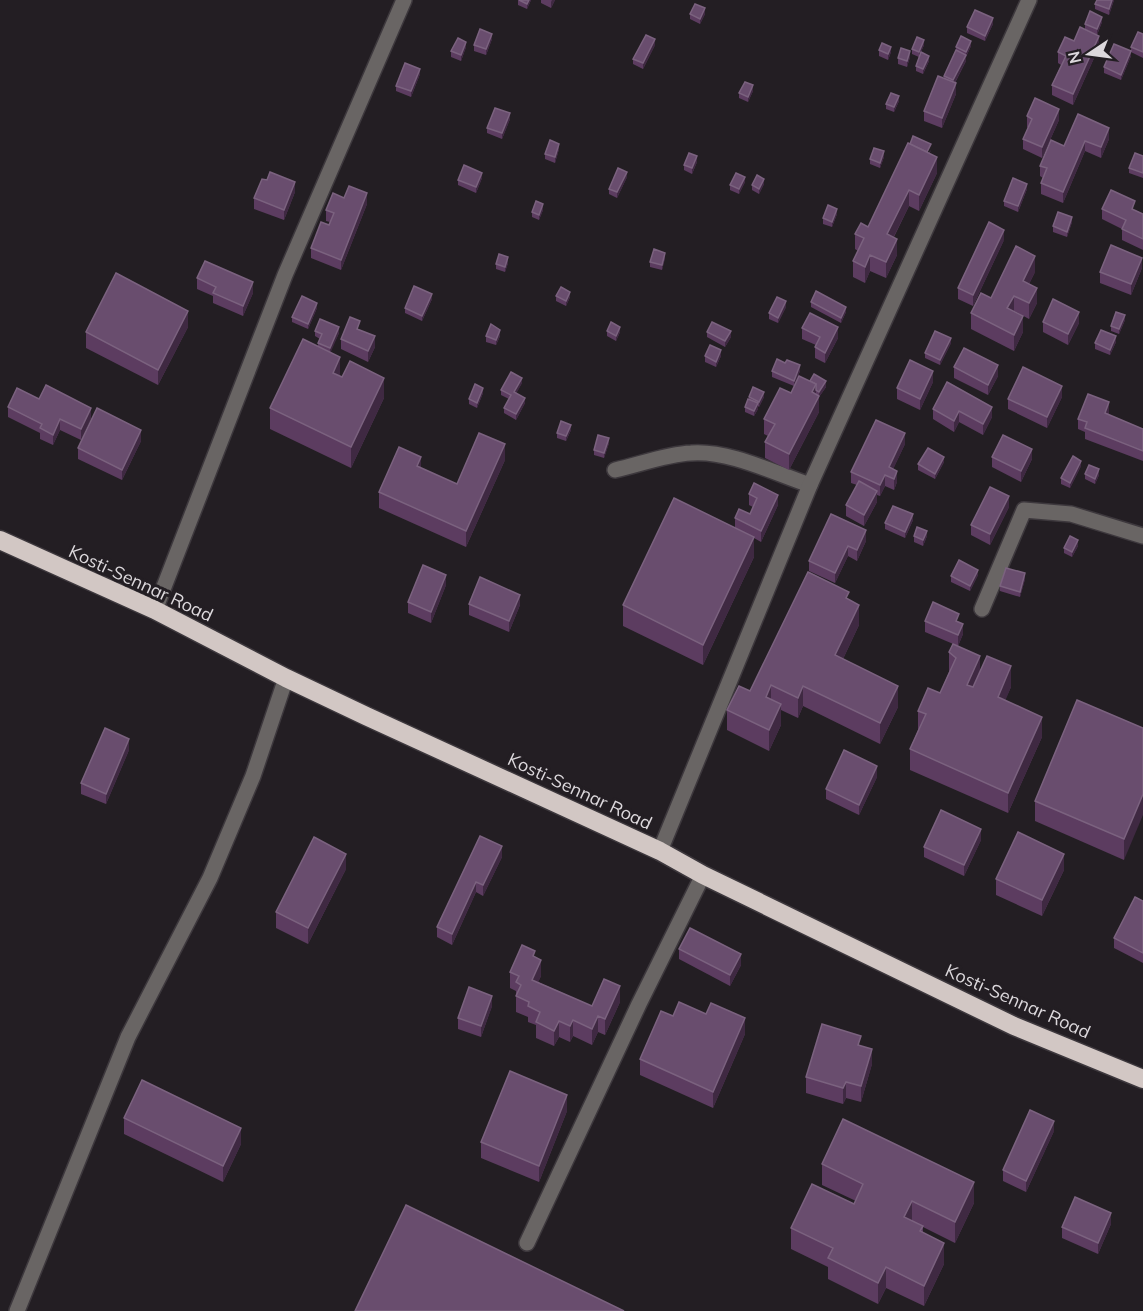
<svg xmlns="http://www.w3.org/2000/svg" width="1143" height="1311" viewBox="0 0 1143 1311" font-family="Mulish,sans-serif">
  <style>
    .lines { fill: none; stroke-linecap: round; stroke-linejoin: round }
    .minor-casing { stroke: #3d383d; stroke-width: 18 }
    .highway-casing { stroke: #3d383d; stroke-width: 21 }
    .minor { stroke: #696564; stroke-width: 15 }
    .highway { stroke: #d2c7c4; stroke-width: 18 }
    .wall { fill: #5c3c60 }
    .shaded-wall { fill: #3f2942 }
    .building { fill: #694d6e; stroke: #7b627f; stroke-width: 1.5 }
    .labels { text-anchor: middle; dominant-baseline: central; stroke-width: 6; stroke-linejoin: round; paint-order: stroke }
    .street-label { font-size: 18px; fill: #dcd8dc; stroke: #231e23 }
  </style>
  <rect width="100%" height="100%" fill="#231e23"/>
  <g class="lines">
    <g class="minor-casing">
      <g id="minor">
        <path d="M615 470C638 465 667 454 691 453 729 450 774 473 810 485"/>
        <path d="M982 609 1024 510 1071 514 1143 536"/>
        <path d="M155 610 285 275 404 0"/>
        <path d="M660 851 810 485 1029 0"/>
        <path d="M527 1243 639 1004 703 875"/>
        <path d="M17 1311 128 1037 210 878 253 776 286 678"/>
      </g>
    </g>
    <g class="highway-casing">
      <path id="highway" d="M0 540 155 610 286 678 366 716 660 851 703 875 1014 1026 1143 1079"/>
    </g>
    <use href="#minor" class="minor"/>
    <use href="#highway" class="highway"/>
  </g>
  <g class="wall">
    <path d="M518 0H531L527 9 518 5Z"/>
    <path d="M541 0H555L551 8 541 3Z"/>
    <path d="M1114 0 1109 15 1095 9V4Z"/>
    <path d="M690 14H705L700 24 690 19Z"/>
    <path d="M1102 22 1097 35 1085 29V24Z"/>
    <path d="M993 24 985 41 967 33V27Z"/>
    <path d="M1143 34V58L1131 52V56L1121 80 1104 73V67L1131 51V47Z"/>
    <path d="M492 39 486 55 474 51V45Z"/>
    <path d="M655 45 643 69 633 64V59Z"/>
    <path d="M924 45 921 52 929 61 923 74 916 71V66L919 57 912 54V49Z"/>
    <path d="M971 46 966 57V61L955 83 956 94 942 128 924 121V111L944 78V76L956 51V47Z"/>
    <path d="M466 47 461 61 451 57V51Z"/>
    <path d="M1099 47 1073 105 1052 95V85L1061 65 1058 63V52Z"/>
    <path d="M879 50 891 52 888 60 879 56Z"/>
    <path d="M910 57 907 67 898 64V58Z"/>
    <path d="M420 74 411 97 396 91V86Z"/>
    <path d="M753 91 748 102 739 98V93Z"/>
    <path d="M899 101 894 112 886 109V104Z"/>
    <path d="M1078 114 1109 139 1101 158 1085 151 1063 203 1041 194V183L1043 178 1040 176V166L1064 146Z"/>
    <path d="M1027 116 1059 120 1042 158 1023 149V139L1028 128 1027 127Z"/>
    <path d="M510 119 502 139 487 133V128Z"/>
    <path d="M559 149 555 163 545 159V154Z"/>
    <path d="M931 150 929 154 937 173 919 211 909 206 894 237 897 255 886 278 870 271 865 283 853 277V261L858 251 855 249V234L868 227Z"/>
    <path d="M1143 156V178L1129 173V168Z"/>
    <path d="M884 157 880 168 870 164V159Z"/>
    <path d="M697 162 692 174 684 170V165Z"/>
    <path d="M627 177 617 198 609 194V189Z"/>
    <path d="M482 178 476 193 458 185V180Z"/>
    <path d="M745 182 739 194 730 190V185Z"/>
    <path d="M764 184 759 194 752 190V185Z"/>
    <path d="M1027 189 1018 212 1004 206V201Z"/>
    <path d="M295 192 284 220 254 209V198Z"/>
    <path d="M344 198 367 204 341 270 311 258V248L330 222 326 221V210Z"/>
    <path d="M1102 209 1135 210 1143 214V250L1122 240V229L1102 219Z"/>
    <path d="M543 210 539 220 532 217V212Z"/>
    <path d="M837 214 832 227 823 224V218Z"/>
    <path d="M1072 222 1067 237 1053 232V226Z"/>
    <path d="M1004 240 973 306 958 299V288Z"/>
    <path d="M665 258 662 270 650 267V262Z"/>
    <path d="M508 263 505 272 496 269V264Z"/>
    <path d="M1142 268 1131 295 1100 283V272Z"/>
    <path d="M1035 272 1029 284 1037 303 1029 319 1014 311 1023 332 1014 351 971 329V313L991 298Z"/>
    <path d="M197 278 253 293 243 316 213 303V296L197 289Z"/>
    <path d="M556 296 570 297 566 306 556 301Z"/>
    <path d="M432 299 422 321 405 313V308Z"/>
    <path d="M811 302 846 312 841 323 811 307Z"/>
    <path d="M786 307 778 323 769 319V313Z"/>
    <path d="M317 308 308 329 292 322V317Z"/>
    <path d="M1125 320 1119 334 1111 331V326Z"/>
    <path d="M1043 322 1079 323 1068 345 1043 332Z"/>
    <path d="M188 327 158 385 86 348V332Z"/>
    <path d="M802 328 838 338 825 363 815 358V347L816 345 802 339Z"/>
    <path d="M315 331 339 333 330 352 340 376 384 398 351 468 270 429V408L318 347V343L320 339 315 336Z"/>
    <path d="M607 331 620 332 616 341 607 336Z"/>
    <path d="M707 332 731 337 725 347 707 337Z"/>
    <path d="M486 336H500L496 345 486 342Z"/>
    <path d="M341 339 375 347 368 362 341 349Z"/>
    <path d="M1116 342 1110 355 1095 349V343Z"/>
    <path d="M951 343 940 365 925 358V353Z"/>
    <path d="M705 356H721L716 367 705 362Z"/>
    <path d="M954 367 998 376 988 395 954 378Z"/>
    <path d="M772 371H800L794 386 772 377Z"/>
    <path d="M810 381 826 387 819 397V412L789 470 765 458V442L768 436 764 434V419L791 393Z"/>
    <path d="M933 382 920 410 897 399V388Z"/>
    <path d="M947 382 992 417 983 435 959 422 954 432 933 419V409Z"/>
    <path d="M522 383 516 393 525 403 516 420 504 413V408L509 399 501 395V390Z"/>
    <path d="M483 393 477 408 469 404V399Z"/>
    <path d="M749 397H764L759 407 758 406V409L754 416 745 412V407L749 399Z"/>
    <path d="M1062 397 1047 428 1008 409V399Z"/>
    <path d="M39 399 91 418 81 440 60 430 53 445 40 439V433L8 417V407Z"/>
    <path d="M1109 412 1108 415 1143 429V461L1085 439V432L1078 429V419Z"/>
    <path d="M571 430 566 441 557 438V433Z"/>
    <path d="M141 441 122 480 78 459V448Z"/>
    <path d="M609 443 604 458 594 455V450Z"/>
    <path d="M905 444 893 469 897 482 894 490 885 486 880 496 877 495V502L864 526 846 516V505L857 485 851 483V472Z"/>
    <path d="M992 457 1032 459 1021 482 992 467Z"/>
    <path d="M505 460 466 547 379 508V492L421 468 457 484Z"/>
    <path d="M944 462 935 479 918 470V464Z"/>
    <path d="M1081 466 1070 488 1061 484V478Z"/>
    <path d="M1085 474 1099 475 1095 484 1085 479Z"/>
    <path d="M749 494 778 505 761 542 754 538V557L703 665 623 626V605L735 527V518L750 514 753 507 749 505Z"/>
    <path d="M1009 507 990 545 971 535V525Z"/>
    <path d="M913 520 905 538 885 529V523Z"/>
    <path d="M866 530V541L857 561 848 556 835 583 809 571V561Z"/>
    <path d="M914 536H927L923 546 914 542Z"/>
    <path d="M1078 546 1072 557 1064 553V548Z"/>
    <path d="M978 575 970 591 951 582V576Z"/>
    <path d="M1025 579 1020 597 1000 591V586Z"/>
    <path d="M446 585 431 623 408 613V602Z"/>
    <path d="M849 600 859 625 843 659 898 707 880 744 803 706 798 718 781 710V725L769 751 727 730V710L750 691Z"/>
    <path d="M469 604 520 605 509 632 469 615Z"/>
    <path d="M925 621 959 622 963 634 958 646 925 632Z"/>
    <path d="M949 652 980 672 1011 687 1005 700 1042 737 1008 813 910 770V749L918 730V711L940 693 949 672Z"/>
    <path d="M1143 728 1124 860 1035 821V801Z"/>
    <path d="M129 750 106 804 81 794V783Z"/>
    <path d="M877 777 859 815 826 799V789Z"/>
    <path d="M480 836 502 857 483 896 476 892 452 945 437 937V927Z"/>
    <path d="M981 840 964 876 924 857V847Z"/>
    <path d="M346 869 308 944 276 928V912Z"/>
    <path d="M1064 870 1042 916 996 895V879Z"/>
    <path d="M1143 901V963L1114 948V938Z"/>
    <path d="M679 949 741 965 730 986 679 959Z"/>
    <path d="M535 957 541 976 538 982 592 1006 620 1002 605 1035 598 1032 592 1045 573 1036 570 1042 559 1037 554 1046 536 1038V1025L528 1022V1017L516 1012V991L510 988V972Z"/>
    <path d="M492 1006 481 1037 458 1029V1018Z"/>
    <path d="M706 1014 745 1034 713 1108 640 1075V1059L673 1016Z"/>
    <path d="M872 1064 861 1102 846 1098 843 1104 806 1093V1077Z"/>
    <path d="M567 1111 539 1182 481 1158V1142Z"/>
    <path d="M124 1118 241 1144 223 1182 124 1134Z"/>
    <path d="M1054 1131 1026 1192 1003 1181V1170Z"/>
    <path d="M822 1164 974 1203 955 1243 923 1227V1233L944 1264 924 1306 886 1288 878 1304 828 1279V1267L791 1249V1228L854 1204 856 1201 822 1185Z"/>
    <path d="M1111 1224 1098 1254 1062 1238V1227Z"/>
  </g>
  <g class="shaded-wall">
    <path d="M529 0H531L527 9V4Z"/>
    <path d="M552 0H555L551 8V2Z"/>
    <path d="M1112 0H1114L1109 15V9Z"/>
    <path d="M705 8V14L700 24V19Z"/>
    <path d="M1102 17V22L1097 35V29Z"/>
    <path d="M993 18V24L985 41V36Z"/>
    <path d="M492 34V39L486 55V49Z"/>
    <path d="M1099 36V47L1073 105V94Z"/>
    <path d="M655 39V45L643 69V63Z"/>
    <path d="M924 40V45L919 57V52Z"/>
    <path d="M971 41V46L966 57V52Z"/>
    <path d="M466 42V47L461 61V55Z"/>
    <path d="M891 47V52L888 60V54Z"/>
    <path d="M910 51V57L907 67V61Z"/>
    <path d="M1131 51V56L1121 80V75Z"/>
    <path d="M966 55V61L953 86V80Z"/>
    <path d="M929 56V61L923 74V69Z"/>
    <path d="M420 69V74L411 97V91Z"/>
    <path d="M956 83V94L942 128V118Z"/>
    <path d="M753 85V91L748 102V97Z"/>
    <path d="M899 96V101L894 112V107Z"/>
    <path d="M1059 109V120L1042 158V147Z"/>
    <path d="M510 113V119L502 139V133Z"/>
    <path d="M1109 128V139L1101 158V147Z"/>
    <path d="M1085 141V151L1063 203V192Z"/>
    <path d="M559 144V149L555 163V157Z"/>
    <path d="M884 151V157L880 168V163Z"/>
    <path d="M697 156V162L692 174V168Z"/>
    <path d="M937 157V173L919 211V195Z"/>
    <path d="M627 172V177L617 198V192Z"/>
    <path d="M482 173V178L476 193V187Z"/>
    <path d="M745 177V182L739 194V189Z"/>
    <path d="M764 179V184L759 194V189Z"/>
    <path d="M295 182V192L284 220V210Z"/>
    <path d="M1027 184V189L1018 212V206Z"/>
    <path d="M909 190V206L887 250V234Z"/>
    <path d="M367 193V204L341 270V260Z"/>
    <path d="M543 204V210L539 220V215Z"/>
    <path d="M837 209V214L832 227V222Z"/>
    <path d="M1072 217V222L1067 237V232Z"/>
    <path d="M1004 230V240L973 306V295Z"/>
    <path d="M897 239V255L886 278V262Z"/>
    <path d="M665 253V258L662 270V265Z"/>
    <path d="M870 255V271L865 283V267Z"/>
    <path d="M1035 256V272L1023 296V281Z"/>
    <path d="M508 257V263L505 272V267Z"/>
    <path d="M1142 258V268L1131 295V284Z"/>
    <path d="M253 282V293L243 316V306Z"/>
    <path d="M1037 288V303L1029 319V303Z"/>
    <path d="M570 292V297L566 306V301Z"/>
    <path d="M432 294V299L422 321V316Z"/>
    <path d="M1014 296V311L1007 308Z"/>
    <path d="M786 301V307L778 323V318Z"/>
    <path d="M317 303V308L308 329V324Z"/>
    <path d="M846 307V312L841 323V318Z"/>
    <path d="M188 311V327L158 385V370Z"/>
    <path d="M1079 312V323L1068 345V334Z"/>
    <path d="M1125 315V320L1119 334V329Z"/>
    <path d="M1023 316V332L1014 351V335Z"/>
    <path d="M339 327V333L330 354V348Z"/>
    <path d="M620 327V332L616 341V336Z"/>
    <path d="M838 327V338L825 363V353Z"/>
    <path d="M500 330V336L496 345V340Z"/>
    <path d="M731 331V337L725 347V341Z"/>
    <path d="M375 336V347L368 362V351Z"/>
    <path d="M1116 336V342L1110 355V350Z"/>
    <path d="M951 338V343L940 365V360Z"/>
    <path d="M721 350V356L716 367V362Z"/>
    <path d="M340 357V378L333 373Z"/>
    <path d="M800 365V371L794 386V381Z"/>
    <path d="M998 365V376L988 395V385Z"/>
    <path d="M933 371V382L920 410V399Z"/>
    <path d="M384 378V398L351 468V447Z"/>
    <path d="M522 378V383L514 398V392Z"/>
    <path d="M826 381V387L819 397V412L789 470V454L819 396V392Z"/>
    <path d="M816 384V400L812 392Z"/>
    <path d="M1062 386V397L1047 428V417Z"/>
    <path d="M483 388V393L477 408V403Z"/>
    <path d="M764 392V397L759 407V402Z"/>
    <path d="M525 398V403L516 420V414Z"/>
    <path d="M1109 402V412L1105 424V413Z"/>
    <path d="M758 403V409L754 416V411Z"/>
    <path d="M992 407V417L983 435V424Z"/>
    <path d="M91 408V418L81 440V429Z"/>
    <path d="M959 411V422L954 432V421Z"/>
    <path d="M60 419V430L53 445V435Z"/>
    <path d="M571 425V430L566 441V436Z"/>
    <path d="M141 430V441L122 480V470Z"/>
    <path d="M905 433V444L889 478V467Z"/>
    <path d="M609 438V443L604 458V453Z"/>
    <path d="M505 444V460L466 547V531Z"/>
    <path d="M1032 449V459L1021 482V471Z"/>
    <path d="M421 457V472L417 466Z"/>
    <path d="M944 457V462L935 479V474Z"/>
    <path d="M1081 461V466L1070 488V483Z"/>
    <path d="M1099 469V475L1095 484V479Z"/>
    <path d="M897 471V482L894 490V479Z"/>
    <path d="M885 475V486L880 496V485Z"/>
    <path d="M877 491V502L864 526V515Z"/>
    <path d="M778 495V505L761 542V531Z"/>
    <path d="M1009 496V507L990 545V534Z"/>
    <path d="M913 514V520L905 538V532Z"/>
    <path d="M866 530V541L857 561V550Z"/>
    <path d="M927 531V536L923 546V540Z"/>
    <path d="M754 537V557L703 665V645Z"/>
    <path d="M1078 540V546L1072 557V552Z"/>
    <path d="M848 546V556L835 583V573Z"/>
    <path d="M978 570V575L970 591V586Z"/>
    <path d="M1025 573V579L1020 597V592Z"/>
    <path d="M446 575V585L431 623V612Z"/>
    <path d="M520 595V605L509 632V621Z"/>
    <path d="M859 605V625L835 676V655Z"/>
    <path d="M963 624V634L958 646V635Z"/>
    <path d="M980 656V677L967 705V685Z"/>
    <path d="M1011 666V687L998 718V697Z"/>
    <path d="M771 685V706L766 697Z"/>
    <path d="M803 686V706L798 718V698Z"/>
    <path d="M898 686V707L880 744V723Z"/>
    <path d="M781 704V725L769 751V730Z"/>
    <path d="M1042 717V737L1008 813V793Z"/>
    <path d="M129 739V750L106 804V794Z"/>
    <path d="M877 766V777L859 815V805Z"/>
    <path d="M1143 794V815L1124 860V839Z"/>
    <path d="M981 829V840L964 876V865Z"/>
    <path d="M502 846V857L483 896V885Z"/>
    <path d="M346 854V869L308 944V928Z"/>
    <path d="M1064 854V870L1042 916V900Z"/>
    <path d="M476 882V892L452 945V934Z"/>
    <path d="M741 954V965L730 986V975Z"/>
    <path d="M541 960V976L532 996V980Z"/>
    <path d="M620 986V1002L605 1035V1019Z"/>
    <path d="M492 996V1006L481 1037V1026Z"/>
    <path d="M598 1016V1032L592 1045V1029Z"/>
    <path d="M745 1018V1034L713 1108V1092Z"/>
    <path d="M573 1020V1036L570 1042V1026Z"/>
    <path d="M559 1021V1037L554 1046V1031Z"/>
    <path d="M872 1049V1064L861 1102V1086Z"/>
    <path d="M846 1082V1098L843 1104V1088Z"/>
    <path d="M567 1095V1111L539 1182V1166Z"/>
    <path d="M1054 1121V1131L1026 1192V1181Z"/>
    <path d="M241 1128V1144L223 1182V1166Z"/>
    <path d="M974 1182V1203L955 1243V1222Z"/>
    <path d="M912 1201V1221L904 1217Z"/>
    <path d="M1111 1213V1224L1098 1254V1243Z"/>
    <path d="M944 1243V1264L924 1306V1286Z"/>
    <path d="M886 1267V1288L878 1304V1283Z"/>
  </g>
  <g class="building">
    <path d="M519 0H529L527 4Z"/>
    <path d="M1097 0H1112L1109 9 1095 4Z"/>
    <path d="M695 4 705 8 700 19 690 14Z"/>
    <path d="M975 10 993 18 985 36 967 27Z"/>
    <path d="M1090 11 1102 17 1097 29 1085 24Z"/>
    <path d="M1080 27 1099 36 1073 94 1052 85 1066 56 1058 52 1065 37 1074 41Z"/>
    <path d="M480 29 492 34 486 49 474 45Z"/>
    <path d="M1138 32 1143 34V52L1131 47Z"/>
    <path d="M646 35 655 39 643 63 633 59Z"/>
    <path d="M961 36 971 41 966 52 956 47Z"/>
    <path d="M917 37 924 40 919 52 912 49Z"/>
    <path d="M458 38 466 42 461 55 451 51Z"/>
    <path d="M882 43 891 47 888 54 879 50Z"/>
    <path d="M1114 44 1131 51 1121 75 1104 67Z"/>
    <path d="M901 48 910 51 907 61 898 58Z"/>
    <path d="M956 50 966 55 953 80 944 76Z"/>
    <path d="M921 52 929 56 923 69 916 66Z"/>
    <path d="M405 63 420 69 411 91 396 86Z"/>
    <path d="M938 76 956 83 942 118 924 111Z"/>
    <path d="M745 82 753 85 748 97 739 93Z"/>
    <path d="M891 93 899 96 894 107 886 104Z"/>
    <path d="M1035 98 1059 109 1042 147 1023 139 1032 119 1027 116Z"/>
    <path d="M495 108 510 113 502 133 487 128Z"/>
    <path d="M1078 114 1109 128 1101 147 1085 141 1063 192 1041 183 1047 168 1040 166 1051 140 1064 146Z"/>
    <path d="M913 136 931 144 927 152 910 144Z"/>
    <path d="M550 140 559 144 555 157 545 154Z"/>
    <path d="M908 143 937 157 919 195 909 190 887 234 897 239 886 262 870 255 865 267 853 261 864 238 855 234 861 223 868 227Z"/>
    <path d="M874 148 884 151 880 163 870 159Z"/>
    <path d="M689 153 697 156 692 168 684 165Z"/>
    <path d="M1135 153 1143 156V173L1129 168Z"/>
    <path d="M464 165 482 173 476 187 458 180Z"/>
    <path d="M618 168 627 172 617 192 609 189Z"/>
    <path d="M270 172 295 182 284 210 254 198 262 179 267 180Z"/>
    <path d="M736 173 745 177 739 189 730 185Z"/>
    <path d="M757 175 764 179 759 189 752 185Z"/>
    <path d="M1013 178 1027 184 1018 206 1004 201Z"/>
    <path d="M349 186 367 193 341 260 311 248 321 222 329 225 334 213 326 210 333 193 344 198Z"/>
    <path d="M1111 190 1135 201 1132 209 1143 214V239L1122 229 1126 220 1102 209Z"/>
    <path d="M536 201 543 204 539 215 532 212Z"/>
    <path d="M828 205 837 209 832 222 823 218Z"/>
    <path d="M1058 212 1072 217 1067 232 1053 226Z"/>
    <path d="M989 222 1004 230 973 295 958 288Z"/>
    <path d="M1111 245 1142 258 1131 284 1100 272Z"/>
    <path d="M1016 246 1035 256 1023 281 1037 288 1029 303 1014 296 1007 308 1023 316 1014 335 971 313 981 293 991 298Z"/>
    <path d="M654 249 665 253 662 265 650 262Z"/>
    <path d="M499 254 508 257 505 267 496 264Z"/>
    <path d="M205 261 253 282 243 306 213 293 216 287 197 278Z"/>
    <path d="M116 273 188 311 158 370 86 332Z"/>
    <path d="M414 286 432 294 422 316 405 308Z"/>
    <path d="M561 287 570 292 566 301 556 296Z"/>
    <path d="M816 291 846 307 841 318 811 302Z"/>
    <path d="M302 296 317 303 308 324 292 317Z"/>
    <path d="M777 297 786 301 778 318 769 313Z"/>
    <path d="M1053 299 1079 312 1068 334 1043 322Z"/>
    <path d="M1116 312 1125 315 1119 329 1111 326Z"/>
    <path d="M810 313 838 327 825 353 815 347 820 337 802 328Z"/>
    <path d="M350 317 360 321 357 329 375 336 368 351 341 339Z"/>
    <path d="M320 319 339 327 330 348 318 343 322 334 315 331Z"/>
    <path d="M611 322 620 327 616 336 607 331Z"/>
    <path d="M712 322 731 331 725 341 707 332Z"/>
    <path d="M491 324 500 330 496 340 486 336Z"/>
    <path d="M1101 330 1116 336 1110 350 1095 343Z"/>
    <path d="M935 331 951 338 940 360 925 353Z"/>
    <path d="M303 339 340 357 333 373 342 377 350 361 384 378 351 447 270 408Z"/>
    <path d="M710 345 721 350 716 362 705 356Z"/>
    <path d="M964 348 998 365 988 385 954 367Z"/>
    <path d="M777 359 785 363 787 360 800 365 794 381 772 371Z"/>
    <path d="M910 360 933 371 920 399 897 388Z"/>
    <path d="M1023 367 1062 386 1047 417 1008 399Z"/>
    <path d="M511 372 522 378 514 392 525 398 516 414 504 408 511 395 501 390Z"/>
    <path d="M814 374 826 381 819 392 816 390V384L810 381Z"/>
    <path d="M799 376 816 384 812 392 819 396 789 454 765 442 775 424 764 419 780 388 791 393Z"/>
    <path d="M947 382 992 407 983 424 959 411 954 421 933 409Z"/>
    <path d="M475 384 483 388 477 403 469 399Z"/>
    <path d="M46 385 91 408 81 429 60 419 53 435 40 428 42 424 8 407 17 388 39 399Z"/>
    <path d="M753 387 764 392 759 402 749 397Z"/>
    <path d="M1088 394 1109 402 1105 413 1143 429V451L1085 428 1087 422 1078 419Z"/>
    <path d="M748 399 758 403 754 411 745 407Z"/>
    <path d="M97 408 141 430 122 470 78 448Z"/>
    <path d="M876 420 905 433 889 467 897 471 894 479 885 475 880 485 851 472Z"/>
    <path d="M561 421 571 425 566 436 557 433Z"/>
    <path d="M479 433 505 444 466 531 379 492 399 447 421 457 417 466 457 484Z"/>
    <path d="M598 435 609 438 604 453 594 450Z"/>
    <path d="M1003 435 1032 449 1021 471 992 457Z"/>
    <path d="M928 448 944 457 935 474 918 464Z"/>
    <path d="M1073 456 1081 461 1070 483 1061 478Z"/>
    <path d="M1089 465 1099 469 1095 479 1085 474Z"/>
    <path d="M859 481 877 491 864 515 846 505Z"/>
    <path d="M754 483 778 495 761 531 735 518 739 509 750 514 757 498 749 494Z"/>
    <path d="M990 487 1009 496 990 534 971 525Z"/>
    <path d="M674 498 754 537 703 645 623 605Z"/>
    <path d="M893 506 913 514 905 532 885 523Z"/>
    <path d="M831 514 866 530 857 550 848 546 835 573 809 561Z"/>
    <path d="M917 527 927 531 923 540 914 536Z"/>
    <path d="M1070 536 1078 540 1072 552 1064 548Z"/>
    <path d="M959 560 978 570 970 586 951 576Z"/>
    <path d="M423 565 446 575 431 612 408 602Z"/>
    <path d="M1006 568 1025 573 1020 592 1000 586Z"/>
    <path d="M808 572 849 592 846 598 859 605 835 655 898 686 880 723 803 686 798 698 771 685 766 697 781 704 769 730 727 710 739 686 750 691Z"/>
    <path d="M480 577 520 595 509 621 469 604Z"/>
    <path d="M933 602 959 614 956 621 963 624 958 635 925 621Z"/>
    <path d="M953 644 980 656 967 685 973 687 987 656 1011 666 998 697 1042 717 1008 793 910 749 926 714 918 711 928 688 940 693 956 658 949 652Z"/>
    <path d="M1077 700 1143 728V794L1124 839 1035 801Z"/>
    <path d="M105 728 129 739 106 794 81 783Z"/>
    <path d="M844 750 877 766 859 805 826 789Z"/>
    <path d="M941 810 981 829 964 865 924 847Z"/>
    <path d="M1018 832 1064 854 1042 900 996 879Z"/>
    <path d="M480 836 502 846 483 885 476 882 452 934 437 927Z"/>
    <path d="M314 837 346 854 308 928 276 912Z"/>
    <path d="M1135 897 1143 901V953L1114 938Z"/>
    <path d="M690 928 741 954 730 975 679 949Z"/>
    <path d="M522 945 535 951 533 956 541 960 532 980 592 1006 604 979 620 986 605 1019 598 1016 592 1029 573 1020 570 1026 559 1021 554 1031 536 1022 540 1012 528 1006 529 1002 516 996 521 985 516 982 519 976 510 972Z"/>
    <path d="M469 987 492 996 481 1026 458 1018Z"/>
    <path d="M679 1002 706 1014 711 1003 745 1018 713 1092 640 1059 661 1011 673 1016Z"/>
    <path d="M822 1024 861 1036 858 1045 872 1049 861 1086 846 1082 843 1088 806 1077Z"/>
    <path d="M510 1071 567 1095 539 1166 481 1142Z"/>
    <path d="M142 1080 241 1128 223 1166 124 1118Z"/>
    <path d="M1030 1110 1054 1121 1026 1181 1003 1170Z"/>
    <path d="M843 1119 974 1182 955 1222 912 1201 904 1217 923 1226 920 1231 944 1243 924 1286 886 1267 878 1283 828 1258 833 1248 791 1228 812 1184 854 1204 863 1184 822 1164Z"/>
    <path d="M1075 1197 1111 1213 1098 1243 1062 1227Z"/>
    <path d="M406 1205 624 1311H355Z"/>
  </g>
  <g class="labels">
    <g class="street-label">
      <text transform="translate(141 583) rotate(25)">Kosti-Sennar Road</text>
      <text transform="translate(580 791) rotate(25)">Kosti-Sennar Road</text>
      <text transform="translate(1018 1001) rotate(24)">Kosti-Sennar Road</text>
    </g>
  </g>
  <g transform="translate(1089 54) rotate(257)" stroke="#231e23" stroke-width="4.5" paint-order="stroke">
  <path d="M0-4.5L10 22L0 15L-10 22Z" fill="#dcd8dc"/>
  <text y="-9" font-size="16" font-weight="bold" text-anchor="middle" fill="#dcd8dc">N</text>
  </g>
</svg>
